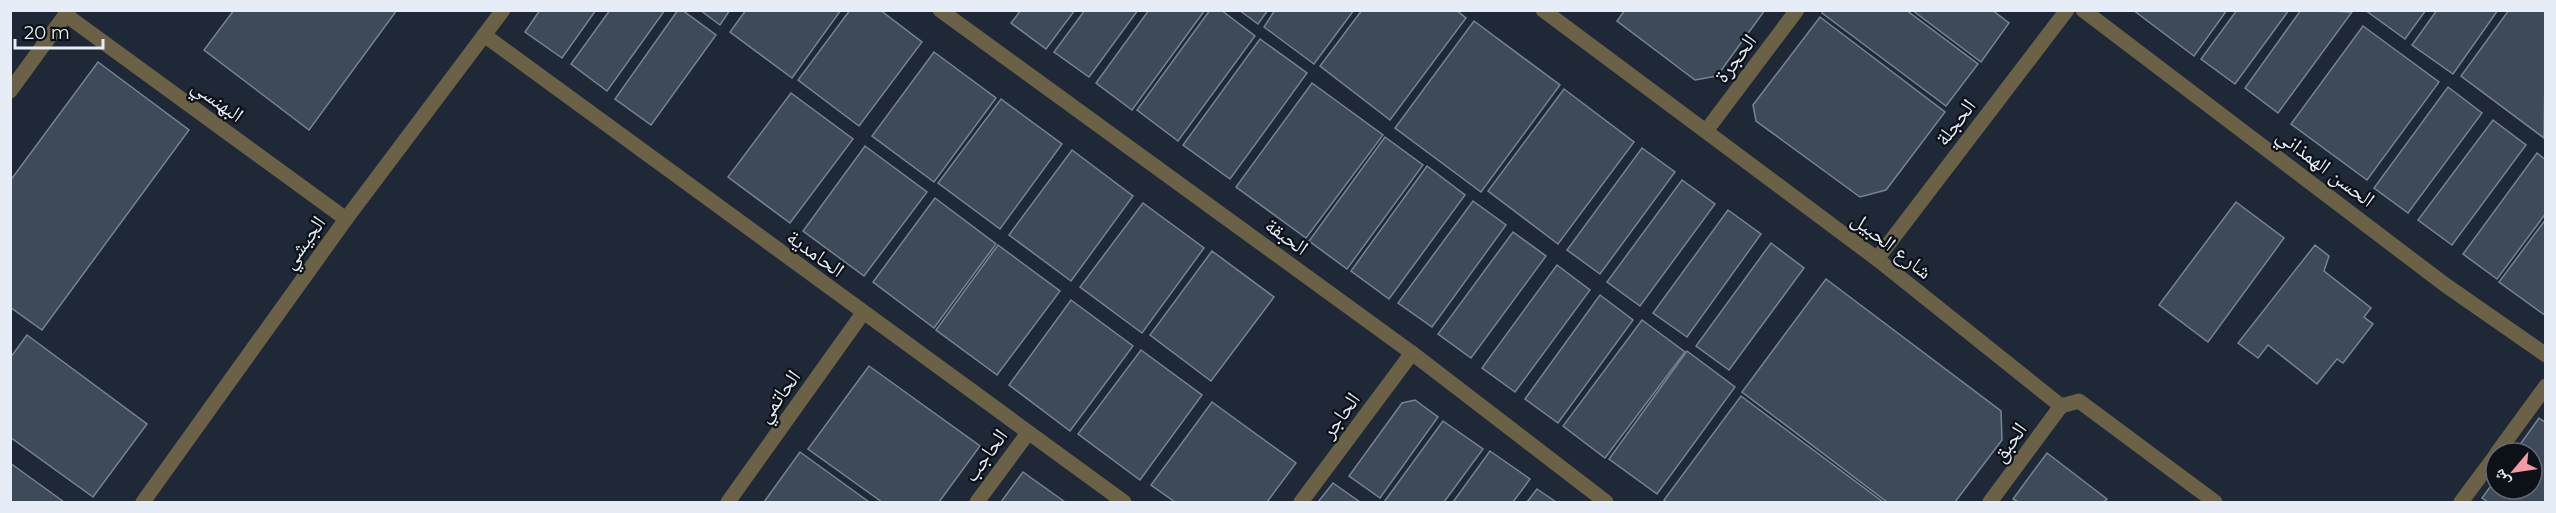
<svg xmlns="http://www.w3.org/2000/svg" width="2556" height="513" viewBox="0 0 2556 513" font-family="Montserrat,'Noto Naskh Arabic',sans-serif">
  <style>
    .building { fill: #3e4959; stroke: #778395; stroke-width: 1.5 }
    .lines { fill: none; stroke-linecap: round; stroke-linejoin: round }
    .minor { stroke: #6a6146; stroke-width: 15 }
    .tertiary { stroke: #6a6146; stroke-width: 15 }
    .labels { text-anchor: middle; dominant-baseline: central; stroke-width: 4.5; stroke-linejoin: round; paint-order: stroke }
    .street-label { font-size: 21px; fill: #e6edf7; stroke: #0c1017 }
  </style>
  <rect width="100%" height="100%" fill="#1e2837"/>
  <g class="building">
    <path d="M234 10H397L309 130 204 50Z"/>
    <path d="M540 10H596L562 58 525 32Z"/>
    <path d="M610 10H665L607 91 571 64Z"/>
    <path d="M678 10H682L716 35 651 125 615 99Z"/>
    <path d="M700 10H730L720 25Z"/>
    <path d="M746 10H841L792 78 730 32Z"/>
    <path d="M850 10H880L922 42 859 126 798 80Z"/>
    <path d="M1021 10H1075L1046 49 1011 23Z"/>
    <path d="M1085 10H1138L1089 77 1054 52Z"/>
    <path d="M1149 10H1205L1132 110 1096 83Z"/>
    <path d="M1210 10H1221L1255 36 1178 141 1137 110Z"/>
    <path d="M1239 10H1268L1258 24Z"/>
    <path d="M1275 10H1354L1314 64 1264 27Z"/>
    <path d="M1362 10H1456L1466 18 1390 120 1320 66Z"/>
    <path d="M1625 10H1765L1717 76 1695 80 1617 21Z"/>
    <path d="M1823 10H1906L1978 64 1946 106 1822 13Z"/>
    <path d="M1912 10H1992L2009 23 1981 62Z"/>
    <path d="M2133 10H2227L2194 56Z"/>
    <path d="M2237 10H2289L2235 84 2201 59Z"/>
    <path d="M2301 10 2352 12 2278 113 2245 88Z"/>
    <path d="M2365 10H2426L2405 39Z"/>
    <path d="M2437 10H2498L2453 74 2412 45Z"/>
    <path d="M2509 10H2546L2544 138 2461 76Z"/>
    <path d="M1820 17 1945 112 1886 190 1860 197 1756 121 1753 105Z"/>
    <path d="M1474 21 1560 85 1481 192 1395 128Z"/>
    <path d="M2363 26 2439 82 2367 180 2291 124Z"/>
    <path d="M1260 39 1307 73 1230 179 1183 145Z"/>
    <path d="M934 52 996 98 934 182 872 136Z"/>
    <path d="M98 62 189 130 42 330 10 307V181Z"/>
    <path d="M1312 83 1383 135 1306 238 1236 187Z"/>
    <path d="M2448 87 2482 113 2408 213 2374 188Z"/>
    <path d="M1564 89 1634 142 1558 244 1488 191Z"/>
    <path d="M791 93 853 139 790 223 728 177Z"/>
    <path d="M1001 99 1062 144 1000 229 938 183Z"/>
    <path d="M2493 120 2526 145 2452 245 2418 220Z"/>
    <path d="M1385 137 1423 165 1347 269 1309 241Z"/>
    <path d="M865 146 927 192 864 276 803 231Z"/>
    <path d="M1642 148 1675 172 1600 274 1567 250Z"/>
    <path d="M1072 150 1133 196 1071 281 1009 235Z"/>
    <path d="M2537 153 2546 160V213L2497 279 2463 254Z"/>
    <path d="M1427 166 1465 195 1389 299 1351 271Z"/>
    <path d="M1682 180 1715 204 1640 306 1607 282Z"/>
    <path d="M935 198 996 244 934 328 873 282Z"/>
    <path d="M1473 201 1506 225 1432 327 1398 303Z"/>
    <path d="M2236 202 2284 238 2208 342 2159 305Z"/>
    <path d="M1143 203 1204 248 1142 333 1080 287Z"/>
    <path d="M1728 210 1761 234 1687 337 1653 313Z"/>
    <path d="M2546 219V316L2499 282Z"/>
    <path d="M1513 232 1546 256 1471 358 1438 334Z"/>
    <path d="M1771 243 1804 268 1729 370 1696 346Z"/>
    <path d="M998 245 1060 291 997 375 936 330Z"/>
    <path d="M2315 245 2329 256 2324 271 2371 308 2364 317 2373 324 2343 363 2337 359 2317 384 2268 345 2258 358 2238 343Z"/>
    <path d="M1212 251 1274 297 1211 381 1150 335Z"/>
    <path d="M1557 265 1590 290 1515 392 1482 368Z"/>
    <path d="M1826 279 2001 411 2002 440 1955 502H1887L1742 392Z"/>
    <path d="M1600 295 1633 320 1558 423 1525 399Z"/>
    <path d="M1071 300 1133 346 1070 431 1009 385Z"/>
    <path d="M1642 320 1685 352 1605 458 1563 426Z"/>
    <path d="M27 335 147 424 93 497 10 437V358Z"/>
    <path d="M1141 350 1202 395 1140 480 1078 434Z"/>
    <path d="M1687 351 1735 387 1657 494 1609 459Z"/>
    <path d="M869 366 980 446 939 502H882L808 449Z"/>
    <path d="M1741 396 1883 502H1667L1664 500Z"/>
    <path d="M1415 400 1438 417 1380 498 1349 476 1402 403Z"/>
    <path d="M1212 402 1296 463 1267 502H1175L1151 485Z"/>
    <path d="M2539 418 2546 423V502H2488L2482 498 2496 479V489H2532V453H2514Z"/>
    <path d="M1443 421 1483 449 1444 502H1384Z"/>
    <path d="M1490 451 1530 479 1513 502H1453Z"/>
    <path d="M800 452 869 502H764Z"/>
    <path d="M2047 453 2107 499 2104 502H2018L2013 499Z"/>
    <path d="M10 463 64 502H10Z"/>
    <path d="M1023 472 1065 502H1001Z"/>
    <path d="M1333 483 1360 502H1318Z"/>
    <path d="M1537 489 1556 502H1527Z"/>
  </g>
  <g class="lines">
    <g class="minor">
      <path d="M940 10 1412 353 1606 502"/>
      <path d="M1543 10 1877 259 2061 406 2079 401 2215 502"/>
      <path d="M2083 10 2444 284 2546 355"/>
      <path d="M66 15 346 219"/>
      <path d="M484 35 1124 502"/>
      <path d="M1706 131 1797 10"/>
      <path d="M1877 259 2067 10"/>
      <path d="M2497 453 2546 386"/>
      <path d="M143 502 346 219 503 10"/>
      <path d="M728 502 863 313"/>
      <path d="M977 502 1028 433"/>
      <path d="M1301 502 1412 353"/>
      <path d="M1990 502 2061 406"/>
      <path d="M2461 502 2496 455"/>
    </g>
    <path class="tertiary" d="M10 91 69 10"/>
  </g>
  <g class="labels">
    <g class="street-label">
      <text transform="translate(1735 58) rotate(-53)">الحجرة</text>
      <text transform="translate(218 100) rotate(36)">البهنسي</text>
      <text transform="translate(1955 122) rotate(-53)">الحجلة</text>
      <text transform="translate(2326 167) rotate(37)">الحسن الهمذاني</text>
      <text transform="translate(1287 236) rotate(36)">الحبقة</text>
      <text transform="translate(303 242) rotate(-54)">الجيشي</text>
      <text transform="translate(1892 245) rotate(38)">شارع الحبيل</text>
      <text transform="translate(816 253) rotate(36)">الحامدية</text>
      <text transform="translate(778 396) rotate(-54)">الحاتمي</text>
      <text transform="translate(1340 415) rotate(-54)">الحاجر</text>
      <text transform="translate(2009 442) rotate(-54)">الحبق</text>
      <text transform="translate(985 455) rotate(-54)">الحاجب</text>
    </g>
  </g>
  <rect width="2556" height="513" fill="none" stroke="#e6edf7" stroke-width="24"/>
  <g transform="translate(2514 471) rotate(241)"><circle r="28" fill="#0c1017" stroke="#636871" stroke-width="1.5"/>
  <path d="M0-4.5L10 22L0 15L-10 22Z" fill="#f49aa6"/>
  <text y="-9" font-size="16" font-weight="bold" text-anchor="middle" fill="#e6edf7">ش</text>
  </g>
  <path d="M15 39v9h88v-9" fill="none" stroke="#e6edf7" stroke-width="3"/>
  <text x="24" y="39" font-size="18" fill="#e6edf7" stroke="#0c1017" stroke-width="4.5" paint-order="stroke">20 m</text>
</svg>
